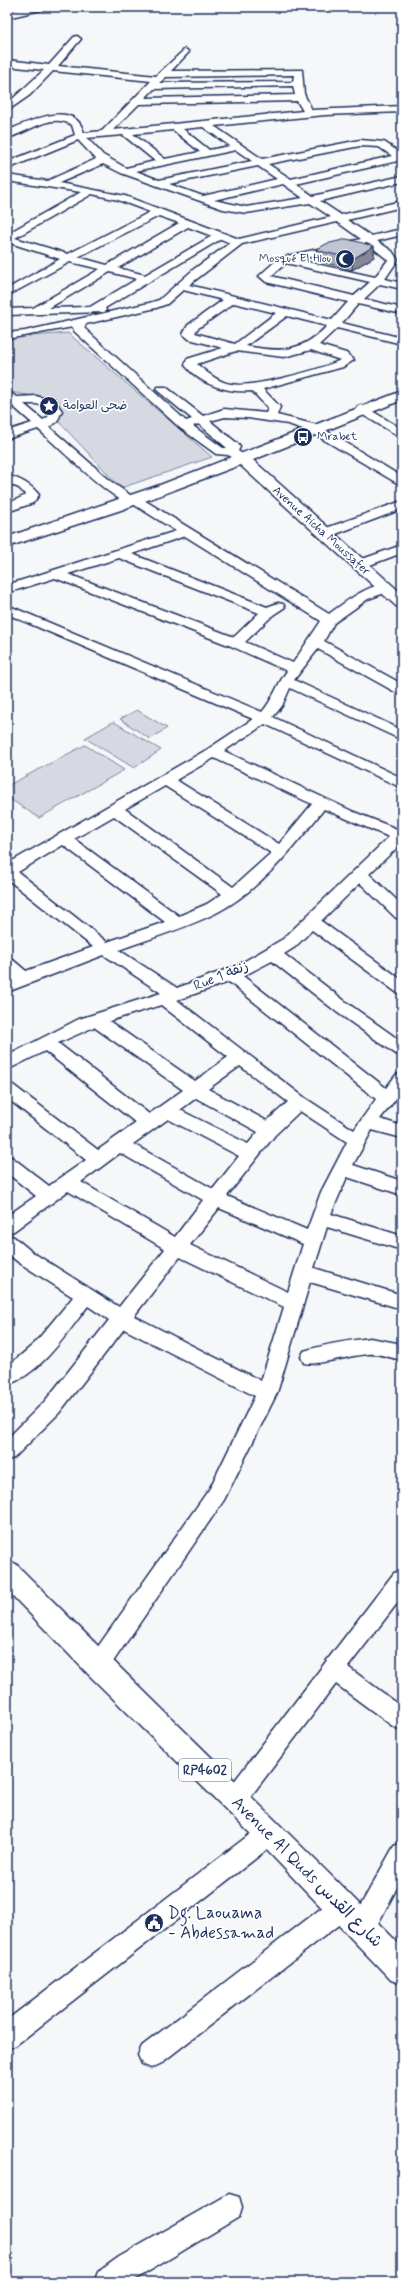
<svg xmlns="http://www.w3.org/2000/svg" width="409" height="2289" viewBox="0 0 409 2289" font-family="Mynerve,'Playpen Sans Arabic',sans-serif">
  <style>
    .green { fill: #d6d9e2; stroke: #7884a0 }
    .lines { fill: none; stroke-linecap: round; stroke-linejoin: round }
    .street-casing { stroke: #1b2f5e; stroke-width: 3 }
    .secondary-casing { stroke: #1b2f5e; stroke-width: 3 }
    .primary-casing { stroke: #1b2f5e; stroke-width: 3 }
    .street { fill: #fff; fill-rule: evenodd }
    .secondary { fill: #fff; fill-rule: evenodd }
    .primary { fill: #fff; fill-rule: evenodd }
    .wall { fill: #a5a9b5; stroke: #1b2f5e }
    .shaded-wall { fill: #868994; stroke: #1b2f5e }
    .building { fill: #c0c4d3; stroke: #1b2f5e }
    .labels { text-anchor: middle; dominant-baseline: central; stroke-width: 3.5; stroke-linejoin: round; paint-order: stroke }
    .far-poi-label { font-size: 12px; fill: #1b2f5e; stroke: #fff; text-anchor: start }
    .far-street-label { font-size: 12px; fill: #1b2f5e; stroke: #fff }
    .shield { fill: #fff; stroke: #5f6d8e; stroke-width: 1 }
    .shield-label { font-size: 13px; font-weight: bold; fill: #1b2f5e }
    .street-label { font-size: 14px; fill: #1b2f5e; stroke: #fff }
    .near-street-label { font-size: 17px; fill: #1b2f5e; stroke: #fff }
    .near-poi-label { font-size: 17px; fill: #1b2f5e; stroke: #fff; text-anchor: start }
  </style>
  <rect width="100%" height="100%" fill="#f6f7f9"/>
  <filter id="ink" filterUnits="userSpaceOnUse"><feTurbulence type="fractalNoise" baseFrequency=".025" numOctaves="2"/><feDisplacementMap in="SourceGraphic" scale="8" xChannelSelector="R" yChannelSelector="G"/><feConvolveMatrix kernelMatrix="1 2 1 2 8 2 1 2 1" color-interpolation-filters="sRGB"/></filter>
  <g filter="url(#ink)">
    <g class="green">
      <path d="M68 333 212 457 121 488 58 421 62 413 56 400 10 392 7 388V338Z"/>
      <path d="M137 710 167 728 150 739 120 719Z"/>
      <path d="M113 722H114L161 750 134 768 85 738Z"/>
      <path d="M85 745 124 770 39 818 7 797V786Z"/>
    </g>
    <g class="lines">
      <g class="street-casing">
        <g id="street">
          <path d="M77 36 81 39 58 66 156 76 185 49 189 52 171 71 302 70 304 94 312 110 402 106V112L325 115 214 126 262 159 360 140 384 142 402 154V160L296 184 313 196 402 176V182L320 201 341 215 402 201V207L347 220 371 236 402 229V235L377 241 392 251 398 260 385 279 402 283V289L380 284 364 299 402 308V314L358 304 342 323 402 338V344L337 328 319 345 346 353 354 360 343 367 263 389 280 407 277 415 317 425 402 477V486L309 431 288 424 248 418 225 417 210 421 238 444 240 447 238 451 248 458 242 462 228 455 216 454 180 428 74 331 73 327 7 339V333L25 331 149 303 159 300 194 269 230 243 221 239 105 308 106 310 105 312 7 315V309L33 308 100 269 70 262 7 296V289L60 259 7 242V234L81 192 7 181V175L47 181 96 159 78 140 7 169V162L75 135 72 125C49 112 29 133 7 138V131C28 122 75 98 84 133L102 131 151 81 53 71 30 95 7 111V104L44 70 7 66V60L49 65 74 37ZM294 75 293 82 159 83 166 77ZM293 86 295 95 145 98 154 89ZM297 101 303 111 113 130 139 104ZM203 127 230 146 209 150 183 129ZM173 130 200 152 165 159 133 134ZM123 135 155 161 126 168 103 155 87 138ZM360 146 379 147 392 156 291 179 268 164ZM236 150 252 161 159 180 136 171ZM103 164 121 173 223 209 246 213 310 203 331 217 239 239 125 196 59 183ZM258 166 277 179 203 196 169 184ZM283 184 303 198 246 207 214 200ZM92 194 118 200 150 212 68 254 15 238ZM159 216 179 223 107 265 78 257ZM337 222 361 239 279 258 259 276 266 282 348 302 332 320 189 285 242 244ZM188 227 212 236 145 275 118 268ZM367 243 388 260 375 277 298 260ZM286 263 370 282 354 296 271 276ZM110 272 137 279 90 307 49 308ZM183 290 223 300 188 325 183 334 189 339 223 348 187 359 185 365C200 385 228 393 252 391L268 408 266 413 224 409 203 416 166 387H158L156 389 158 391 192 419 186 421 84 328 86 324 156 308 167 304ZM234 303 276 313 235 344 195 333 197 329ZM287 316 327 326C302 352 280 353 246 346ZM311 350 340 360C323 369 250 389 231 384 218 382 206 372 197 364L236 351 284 357ZM199 424 227 448H223L193 426Z"/>
          <path d="M7 391 17 397 36 396 56 402 62 411 57 422 49 427 113 483 133 497H139L329 614C343 604 371 581 390 585L392 588 390 591 368 599 334 623 324 641 402 684V694L397 693 318 649 294 680 402 730V740L290 688 282 706 273 717 402 778V788L265 724 224 751 354 812 402 831V843L369 874 402 905V919L396 918 360 883 321 921 402 980V994L396 992 312 930 295 947 284 954 350 1005 402 1042V1056L396 1054 338 1013 272 961 243 976 386 1088 396 1075 402 1073V1091L380 1119 402 1126V1138L372 1130 353 1165 402 1181V1195L347 1177 331 1214 402 1236V1250L327 1227 314 1268 402 1295V1309L310 1282 277 1393 224 1500 106 1672 98 1675 90 1672 87 1665 90 1658 210 1488 255 1396 124 1329 59 1413 14 1458 7 1460V1439L45 1401 109 1320 88 1306C66 1334 42 1373 7 1385V1367L34 1344 73 1297 18 1262 7 1253V1235L14 1237 32 1252 119 1307 165 1249 68 1191 14 1231 7 1233V1216L36 1196 7 1173V1156L13 1158 49 1186 86 1160 7 1098V1083L13 1085 98 1150 136 1123 45 1051 7 1070V1056L79 1019 161 993 104 955 7 992V979L12 977 7 973V959L13 960 26 971 93 947 7 879V864L208 749 253 719 7 614V605L262 712C273 700 277 684 287 671L231 646 55 578 7 593V585L176 531 133 504C117 506 53 442 38 429L7 439V431L32 423 7 401ZM24 404H36L47 406 50 411 48 417 43 420ZM185 536 321 621 293 663 245 642 273 615 285 607 283 604 278 603 267 607 132 554ZM119 558 259 613 234 637 68 574ZM214 758 312 804 279 844 176 780ZM165 786 271 853 233 887 125 809ZM324 809 389 837 283 939 238 965 177 988 119 950C151 938 187 928 218 912 261 889 294 847 324 809ZM114 816 222 894 207 904 179 916 74 839ZM63 845 165 922 107 942 18 872ZM229 982 376 1099 354 1130 305 1098 177 1000ZM161 1005 228 1057 195 1081 109 1021ZM94 1027 183 1090 149 1114 58 1043ZM240 1066 288 1102 267 1121 208 1089ZM196 1098 258 1132 248 1144 180 1110ZM300 1111 347 1142 321 1192 307 1230 227 1196 275 1135ZM168 1119 239 1156 213 1189 133 1144ZM120 1153 203 1200 175 1237 81 1182ZM219 1208 303 1244 288 1292 190 1245ZM180 1257 284 1307 261 1381 134 1316Z"/>
          <path d="M362 405 402 429V438L358 412 356 409 358 406Z"/>
          <path d="M7 475C20 479 31 484 39 495L33 503 7 512V504L26 495 19 488 7 483Z"/>
          <path d="M402 501V509L328 537 323 538 317 534 318 531Z"/>
          <path d="M402 545V553L359 569 352 565 354 562Z"/>
          <path d="M370 1338 402 1344V1360C391 1358 379 1353 368 1354 352 1355 315 1366 304 1363L301 1357 304 1351C326 1344 347 1341 370 1338Z"/>
          <path d="M402 1571V1597L348 1667 402 1707V1730L394 1727 336 1684 242 1808 234 1811 226 1808 222 1800 226 1792 394 1573Z"/>
          <path d="M270 1822 278 1825 282 1833 278 1841 16 2045 7 2049V2020L262 1825Z"/>
          <path d="M402 1843V1878L372 1935 363 1938 354 1935 351 1926 354 1917 394 1846Z"/>
          <path d="M341 1896 350 1900 353 1908 350 1916 160 2064 151 2068 142 2064 138 2055 142 2046 332 1900Z"/>
          <path d="M229 2194 239 2197 242 2207 239 2217 131 2282H94L98 2272 119 2257Z"/>
        </g>
      </g>
      <g class="secondary-casing">
        <path id="secondary" d="M402 391V400L253 460 402 594V608L396 606 240 465 121 510 7 547V537L160 485Z"/>
      </g>
      <g class="primary-casing">
        <g id="primary">
          <path d="M28 7H46L45 9 7 18V12Z"/>
          <path d="M7 1561 16 1564C144 1693 275 1818 402 1947V1984L391 1980 260 1843 88 1674 7 1590Z"/>
        </g>
      </g>
      <use href="#street" class="street"/>
      <use href="#secondary" class="secondary"/>
      <use href="#primary" class="primary"/>
    </g>
    <path class="wall" d="M374 246V257L352 270 315 260 316 250Z"/>
    <path class="shaded-wall" d="M374 246V257L352 270 353 259Z"/>
    <path class="building" d="M347 239 374 246 353 259 316 250 326 244Z"/>
  </g>
  <defs>
    <g id="mosque-disc" transform="scale(1)"><circle r="9.5" fill="#1b2f5e" stroke="#fff"/><path d="M3.5-4.9A6 6 0 1 0 3.5 4.9A5 5 0 1 1 3.5-4.9Z" fill="#fff"/></g>
    <g id="sight-disc" transform="scale(1)"><circle r="9.5" fill="#1b2f5e" stroke="#fff"/><path d="M0-6L1.8-2.2L6-1.7L2.9 1.2L3.7 5.4L0 3.3L-3.7 5.4L-2.9 1.2L-6-1.7L-1.8-2.2Z" fill="#fff"/></g>
    <g id="bus-disc" transform="scale(1)"><circle r="9.5" fill="#1b2f5e" stroke="#fff"/><path d="M-5-6H5V4H4V6H2V4H-2V6H-4V4H-5ZM-3.5-4V0h7V-4ZM-3.5 1.2v1.5H-2V1.2ZM2 1.2v1.5H3.5V1.2Z" fill="#fff"/></g>
    <g id="civic-disc" transform="scale(1)"><circle r="9.5" fill="#1b2f5e" stroke="#fff"/><path d="M-.6-6.5H3V-4.5H.6V-3L4-1V1h2V6H-6V1h2V-1L-.6-3ZM-1.2 2.5V6h2.4V2.5Z" fill="#fff"/></g>
  </defs>
  <g fill-rule="evenodd">
    <use href="#mosque-disc" x="345" y="259"/>
    <use href="#sight-disc" x="49" y="406"/>
    <use href="#bus-disc" x="303" y="437"/>
    <use href="#civic-disc" x="154" y="1923"/>
  </g>
  <g class="labels">
    <g class="far-poi-label">
      <text x="331" y="259" text-anchor="end">Mosqué El Hlou</text>
      <text x="63" y="406">ضحى العوامة</text>
      <text x="317" y="437">Mrabet</text>
    </g>
    <g class="far-street-label">
      <text transform="translate(321 531) rotate(42)">Avenue Aicha Moussafer</text>
    </g>
    <rect class="shield" x="179" y="1759" width="52" height="22" rx="3"/>
    <g class="shield-label">
      <text x="205" y="1770">RP4602</text>
    </g>
    <g class="street-label">
      <text transform="translate(221 976) rotate(-22)">Rue 1 زنقة</text>
    </g>
    <g class="near-street-label">
      <text transform="translate(307 1872) rotate(45)">Avenue Al Quds شارع القدس</text>
    </g>
    <g class="near-poi-label">
      <text x="168" y="1913">Dg. Laouama<tspan x="168" dy="20">- Abdessamad</tspan></text>
    </g>
  </g>
  <rect width="409" height="2289" fill="none" stroke="#fff" stroke-width="24"/>
  <rect x="12" y="12" width="385" height="2265" fill="none" stroke="#1b2f5e" stroke-width="1.5" filter="url(#ink)"/>
</svg>
